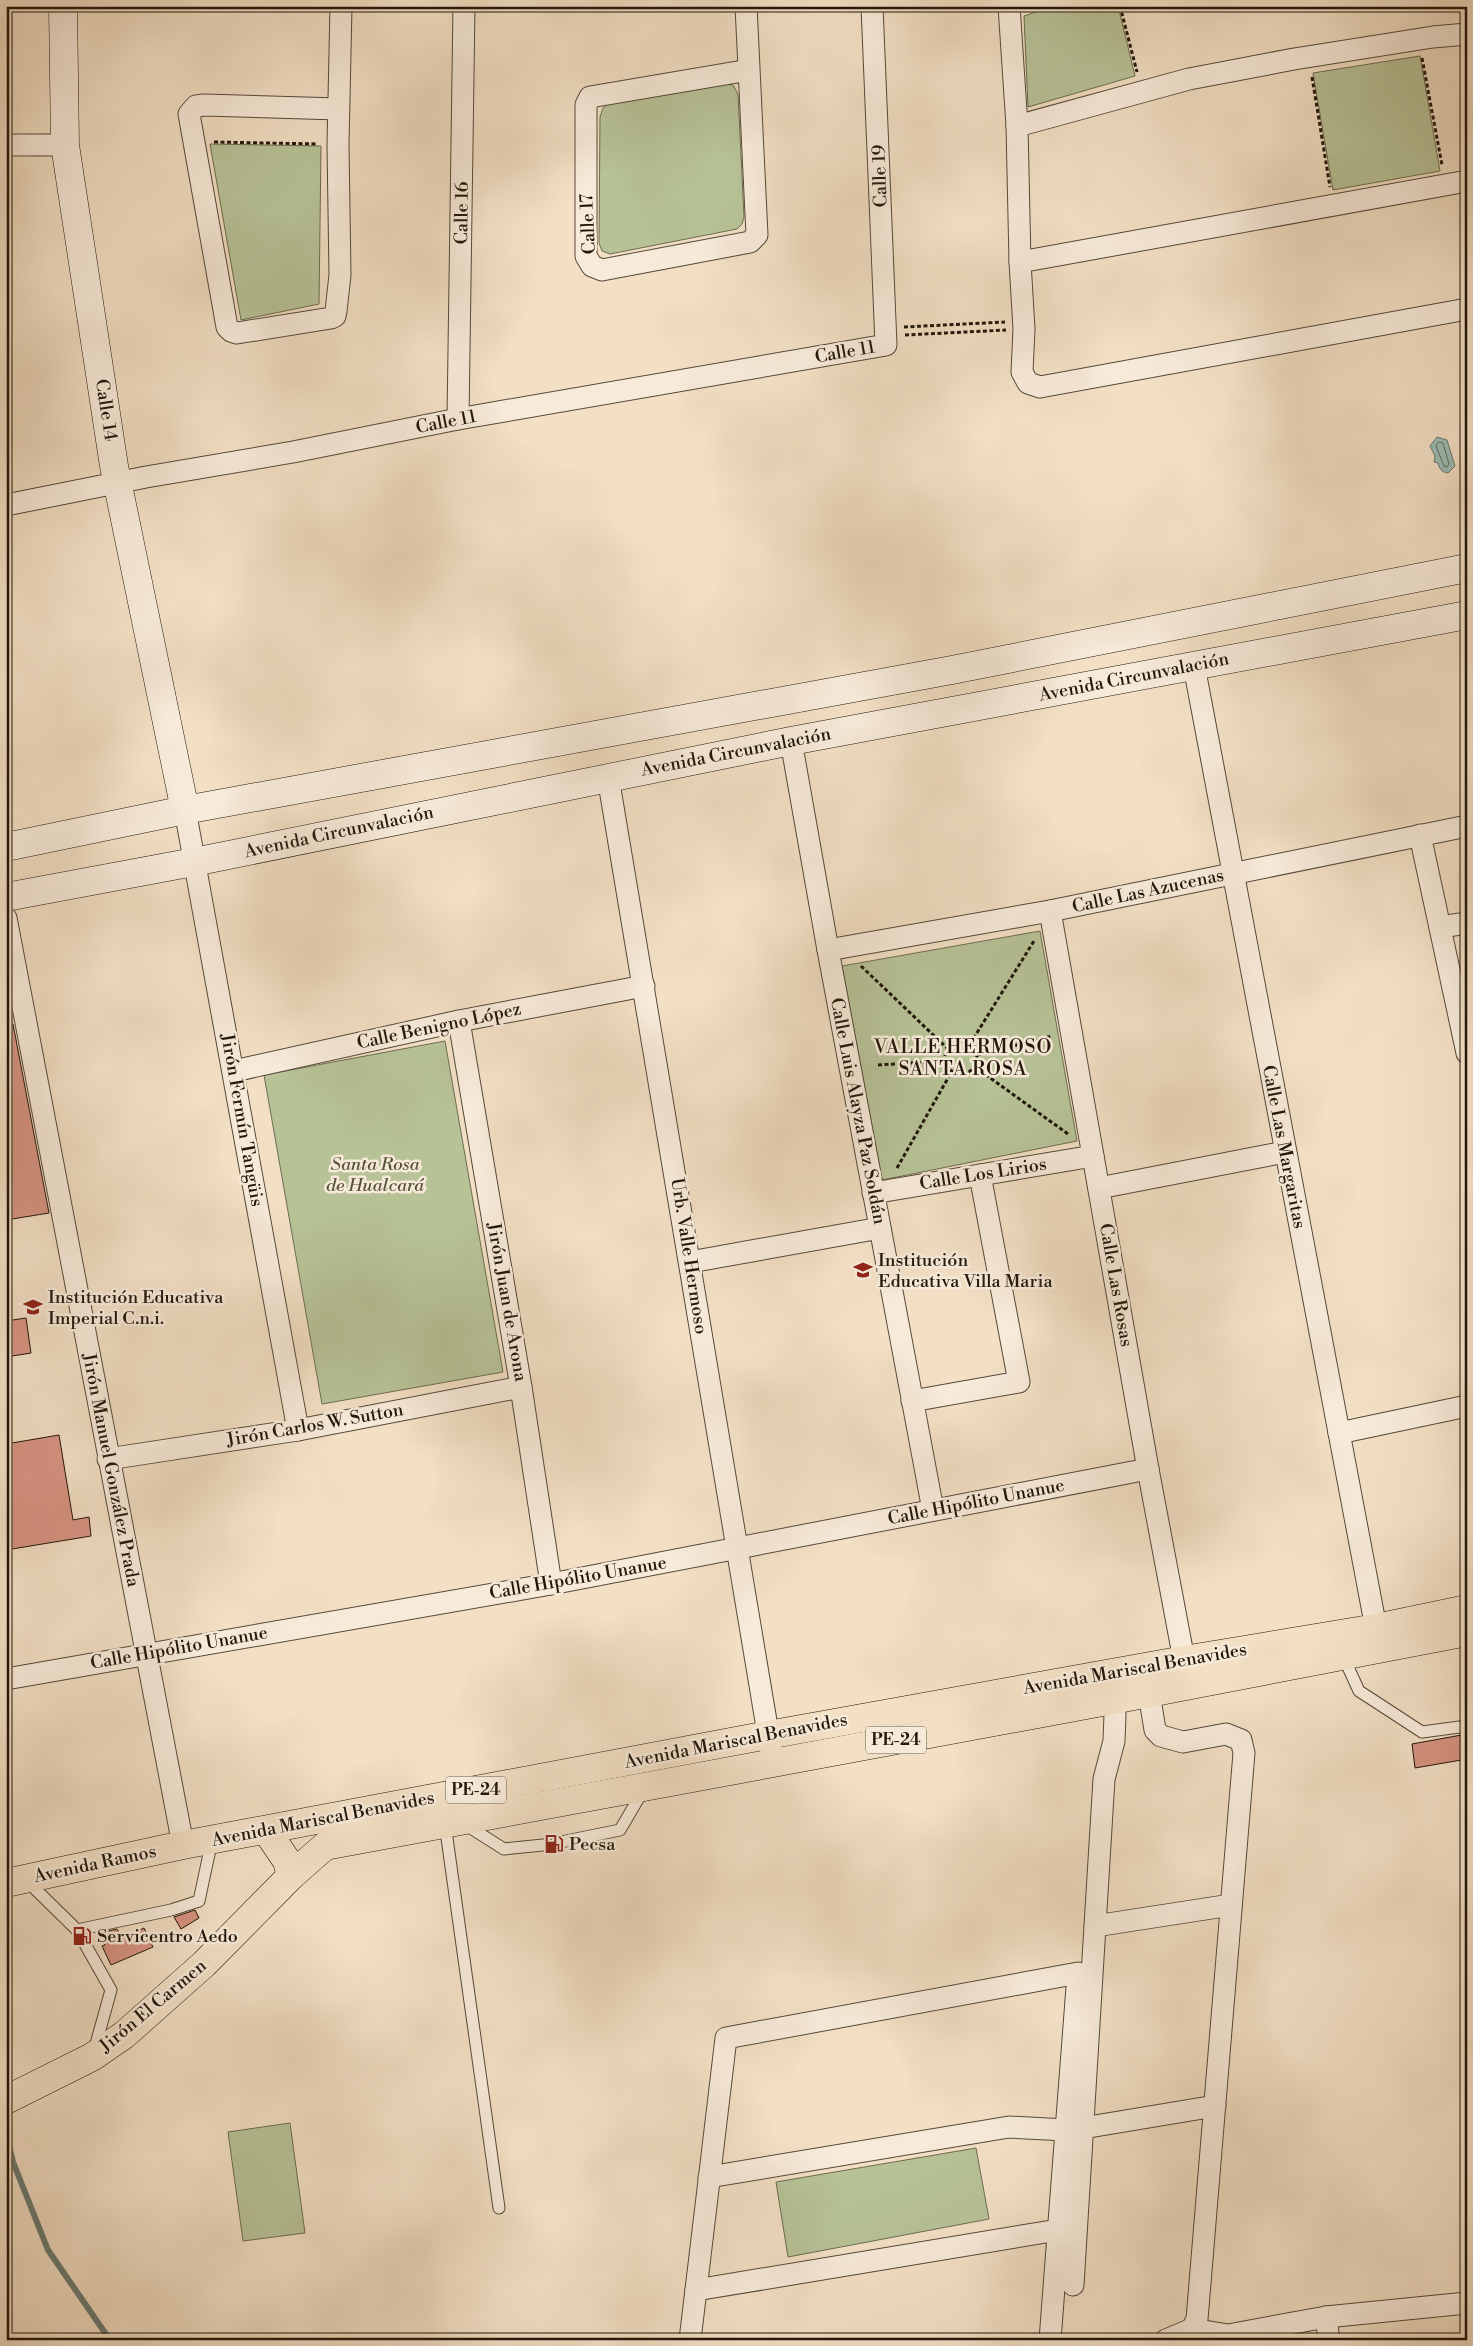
<svg xmlns="http://www.w3.org/2000/svg" width="1473" height="2346" viewBox="0 0 1473 2346" font-family="'Libre Bodoni',serif">
  <style>
    .green { fill: #b7c297; stroke: #6c6c51 }
    .water { fill: #9bbcb6; stroke: #6a7a72 }
    .lines { fill: none; stroke-linecap: round; stroke-linejoin: round }
    .shore { stroke: #5e6a60; stroke-width: 1 }
    .stream { stroke: #6a7a72; stroke-width: 6 }
    .building { fill: #d79382; stroke: #21170b }
    .lane-casing { stroke: #554939; stroke-width: 13 }
    .street-casing { stroke: #554939; stroke-width: 23 }
    .secondary-casing { stroke: #21170b; stroke-width: 29 }
    .highway-casing { stroke: #21170b; stroke-width: 29 }
    .path { stroke: #21170b; stroke-width: 3; stroke-dasharray: 4 2.5; stroke-linecap: butt }
    .lane { stroke: #f7ead9; stroke-width: 11 }
    .street { stroke: #f7ead9; stroke-width: 21 }
    .secondary { stroke: #f7ead9; stroke-width: 28 }
    .highway { stroke: #f2dfc4; stroke-width: 28 }
    .labels { text-anchor: middle; dominant-baseline: central; stroke-width: 5; stroke-linejoin: round; paint-order: stroke }
    .shield { fill: #f7ead9; stroke: #615649; stroke-width: 1 }
    .shield-label { font-size: 16px; font-weight: bold; fill: #21170b }
    .street-label { font-size: 18px; fill: #21170b; stroke: #f7ead9 }
    .park-label { font-size: 18px; font-style: italic; fill: #56533c; stroke: #f7ead9 }
    .poi-label { font-size: 18px; fill: #21170b; stroke: #f7ead9; text-anchor: start }
    .neighbourhood-label { font-size: 19px; letter-spacing: 1px; fill: #21170b; stroke: #f7ead9 }
  </style>
  <rect width="100%" height="100%" fill="#f2dfc4"/>
  <filter id="stains"><feTurbulence type="fractalNoise" baseFrequency=".004" numOctaves="4"/><feColorMatrix values="0 0 0 0 .2 0 0 0 0 .09 0 0 0 0 .02 0 0 0 .5 -.17"/></filter>
  <radialGradient id="worn" r=".72"><stop offset=".6" stop-color="#630" stop-opacity="0"/><stop offset="1" stop-color="#630" stop-opacity=".3"/></radialGradient>
  <g class="green">
    <path d="M1055 6H1118L1135 76 1028 107 1024 16Z"/>
    <path d="M1420 56 1440 171 1333 190 1313 73Z"/>
    <path d="M726 84 733 85 738 94 744 217 742 224 737 229 610 254 602 251 599 243 600 117 603 108 609 103Z"/>
    <path d="M210 144 321 146 319 304 241 320Z"/>
    <path d="M1040 931 1077 1141 882 1180 842 966Z"/>
    <path d="M445 1041 503 1372 322 1404 264 1075Z"/>
    <path d="M290 2123 305 2233 243 2241 228 2132Z"/>
    <path d="M976 2148 989 2219 788 2257 776 2182Z"/>
  </g>
  <path class="water" d="M1437 437 1447 440 1455 466 1448 473C1441 472 1440 469 1438 463L1434 462 1435 456 1430 446Z"/>
  <g class="lines">
    <path class="shore" d="M1439 442 1443 443 1449 464 1447 467 1444 466 1436 446Z"/>
    <path class="stream" d="M6 2133 13 2162 48 2250 110 2340"/>
  </g>
  <g class="building">
    <path d="M6 1024H13L49 1213 6 1220Z"/>
    <path d="M26 1318 31 1353 6 1357V1321Z"/>
    <path d="M59 1435 73 1520 89 1517 91 1536 6 1550V1444Z"/>
    <path d="M1467 1734V1759L1415 1768 1412 1744Z"/>
    <path d="M195 1910 199 1918 181 1929 174 1917Z"/>
    <path d="M144 1928 153 1947 111 1965 102 1946 105 1945 100 1933 117 1929 122 1938Z"/>
  </g>
  <g class="lines">
    <g class="lane-casing">
      <g id="lane">
        <path d="M1343 1656 1359 1691 1422 1732 1467 1726"/>
        <path d="M445 1824 499 2208"/>
        <path d="M466 1825 504 1849 543 1845"/>
        <path d="M556 1843 620 1830 644 1789"/>
        <path d="M26 1880 77 1930 111 1990 94 2051"/>
        <path d="M77 1930 171 1910 199 1901 212 1840"/>
      </g>
    </g>
    <g class="street-casing">
      <g id="street">
        <path d="M746 6 757 235 750 242 602 270 592 266 586 256V105L590 97 749 70"/>
        <path d="M1009 6 1017 126 1020 262 1024 329 1022 372 1028 383 1040 387 1467 309"/>
        <path d="M339 109 204 105 196 106 189 114 227 327 231 331 237 333 331 318 335 316 336 311 340 275 338 145 341 6"/>
        <path d="M1017 126 1189 79 1294 59 1433 37 1467 34"/>
        <path d="M6 145H65"/>
        <path d="M1020 262 1467 181"/>
        <path d="M458 419 464 6"/>
        <path d="M6 505 146 477 293 452 458 419 886 345 872 6"/>
        <path d="M1194 666 1376 1628"/>
        <path d="M791 741 828 950 933 1510"/>
        <path d="M608 777 773 1763"/>
        <path d="M185 810 298 1430"/>
        <path d="M1420 835 1467 1053"/>
        <path d="M1050 911 1148 1469 1184 1660"/>
        <path d="M6 918 183 1845"/>
        <path d="M1440 927 1467 923"/>
        <path d="M828 950 1050 911 1467 826"/>
        <path d="M459 1021 521 1387 551 1584"/>
        <path d="M234 1071 459 1021 644 986"/>
        <path d="M1099 1188 1285 1152"/>
        <path d="M873 1193 1093 1156"/>
        <path d="M690 1262 880 1228"/>
        <path d="M912 1401 1019 1382 980 1175"/>
        <path d="M1339 1433 1467 1406"/>
        <path d="M108 1459 298 1430 521 1387"/>
        <path d="M6 1679 551 1584 1148 1469"/>
        <path d="M1149 1693 1155 1730 1161 1736 1183 1742 1226 1734 1241 1740 1244 1753 1197 2319 1192 2329 1166 2340"/>
        <path d="M1095 1926 1231 1905"/>
        <path d="M1083 2128 1215 2106"/>
        <path d="M709 2177 1009 2127 1066 2130"/>
        <path d="M1073 2285 1104 1779 1114 1741 1115 1714 1113 1700"/>
        <path d="M696 2290 1058 2230"/>
        <path d="M1326 2317 1329 2340"/>
        <path d="M1192 2329 1228 2335 1326 2317 1467 2303"/>
        <path d="M690 2340 726 2038 1078 1973"/>
        <path d="M1050 2340 1078 1974"/>
      </g>
    </g>
    <g class="secondary-casing">
      <g id="secondary">
        <path d="M63 6 65 145 114 466 185 810"/>
        <path d="M6 847 185 810 952 670 1467 568"/>
        <path d="M6 897 194 862 791 741 1467 615"/>
      </g>
    </g>
    <g class="highway-casing">
      <g id="highway">
        <path d="M266 1830 287 1861 291 1876"/>
        <path d="M6 1883 183 1845 768 1735 1184 1660 1376 1628 1467 1609"/>
        <path d="M6 2100 92 2057 124 2035 204 1964 291 1876 325 1846 1113 1700 1467 1632"/>
      </g>
    </g>
    <g class="path">
      <path d="M1120 6 1137 72"/>
      <path d="M1422 58 1442 165"/>
      <path d="M1312 77 1330 187"/>
      <path d="M214 142 318 144"/>
      <path d="M904 327 1005 322"/>
      <path d="M905 335 1006 330"/>
      <path d="M861 966 948 1049"/>
      <circle cx="961" cy="1058" r="16"/>
      <path d="M970 1044 1034 941"/>
      <path d="M977 1055 1052 1036"/>
      <path d="M878 1065 945 1061"/>
      <path d="M975 1067 1068 1134"/>
      <path d="M897 1168 952 1071"/>
    </g>
    <use href="#lane" class="lane"/>
    <use href="#street" class="street"/>
    <use href="#secondary" class="secondary"/>
    <use href="#highway" class="highway"/>
  </g>
  <defs>
    <g id="school-bare" transform="scale(1.5)"><path d="M0-5L7-2L0 1L-7-2ZM-4 1L0 2.5L4 1V4Q0 6-4 4Z" fill="#8f2418" stroke="#f7ead9" stroke-width="2.5" paint-order="stroke"/></g>
    <g id="fuel-bare" transform="scale(1.5)"><path d="M-5.5-6h7V0h2V4h1.3V-2.5L3-4.5l.8-.8L6-3V5H2.5V1h-1V6h-7ZM-4.2-4.7v3.2H.2V-4.7Z" fill="#8f2418" stroke="#f7ead9" stroke-width="2.5" paint-order="stroke"/></g>
  </defs>
  <g fill-rule="evenodd">
    <use href="#school-bare" x="863" y="1270"/>
    <use href="#school-bare" x="33" y="1307"/>
    <use href="#fuel-bare" x="554" y="1844"/>
    <use href="#fuel-bare" x="82" y="1936"/>
  </g>
  <g class="labels">
    <g class="shield">
      <rect x="866" y="1726.5" width="60" height="27" rx="4"/>
      <rect x="446" y="1776.5" width="60" height="27" rx="4"/>
    </g>
    <g class="shield-label">
      <text x="896" y="1740">PE-24</text>
      <text x="476" y="1790">PE-24</text>
    </g>
    <g class="street-label">
      <text transform="translate(880 176) rotate(-92)">Calle 19</text>
      <text transform="translate(462 213) rotate(-89)">Calle 16</text>
      <text transform="translate(588 224) rotate(-93)">Calle 17</text>
      <text transform="translate(845 352) rotate(-10)">Calle 11</text>
      <text transform="translate(106 410) rotate(81)">Calle 14</text>
      <text transform="translate(446 422) rotate(-11)">Calle 11</text>
      <text transform="translate(1134 677) rotate(-11)">Avenida Circunvalación</text>
      <text transform="translate(736 752) rotate(-11)">Avenida Circunvalación</text>
      <text transform="translate(339 832) rotate(-12)">Avenida Circunvalación</text>
      <text transform="translate(1148 891) rotate(-12)">Calle Las Azucenas</text>
      <text transform="translate(439 1026) rotate(-12)">Calle Benigno López</text>
      <text transform="translate(858 1111) rotate(79)">Calle Luis Alayza Paz Soldán</text>
      <text transform="translate(242 1120) rotate(80)">Jirón Fermín Tangüis</text>
      <text transform="translate(1284 1147) rotate(79)">Calle Las Margaritas</text>
      <text transform="translate(983 1174) rotate(-9)">Calle Los Lirios</text>
      <text transform="translate(689 1256) rotate(81)">Urb. Valle Hermoso</text>
      <text transform="translate(1116 1285) rotate(80)">Calle Las Rosas</text>
      <text transform="translate(507 1302) rotate(80)">Jirón Juan de Arona</text>
      <text transform="translate(315 1425) rotate(-10)">Jirón Carlos W. Sutton</text>
      <text transform="translate(111 1470) rotate(79)">Jirón Manuel González Prada</text>
      <text transform="translate(976 1502) rotate(-11)">Calle Hipólito Unanue</text>
      <text transform="translate(578 1578) rotate(-10)">Calle Hipólito Unanue</text>
      <text transform="translate(179 1648) rotate(-10)">Calle Hipólito Unanue</text>
      <text transform="translate(1135 1669) rotate(-10)">Avenida Mariscal Benavides</text>
      <text transform="translate(736 1741) rotate(-11)">Avenida Mariscal Benavides</text>
      <text transform="translate(323 1819) rotate(-11)">Avenida Mariscal Benavides</text>
      <text transform="translate(95 1864) rotate(-12)">Avenida Ramos</text>
      <text transform="translate(153 2006) rotate(-40)">Jirón El Carmen</text>
    </g>
    <g class="park-label">
      <text x="375" y="1164">Santa Rosa<tspan x="375" dy="21">de Hualcará</tspan></text>
    </g>
    <g class="poi-label">
      <text x="878" y="1260">Institución<tspan x="878" dy="21">Educativa Villa Maria</tspan></text>
      <text x="48" y="1297">Institución Educativa<tspan x="48" dy="21">Imperial C.n.i.</tspan></text>
      <text x="569" y="1844">Pecsa</text>
      <text x="97" y="1936">Servicentro Aedo</text>
    </g>
    <g class="neighbourhood-label">
      <text x="963" y="1047">VALLE HERMOSO<tspan x="963" dy="22">SANTA ROSA</tspan></text>
    </g>
  </g>
  <rect width="1473" height="2346" fill="none" stroke="#f2dfc4" stroke-width="25"/>
  <rect x="8" y="8" width="1458" height="2331" fill="none" stroke="#21170b" stroke-width="2.5"/>
  <rect x="12" y="12" width="1448" height="2321" fill="none" stroke="#21170b"/>
  <rect width="100%" height="100%" filter="url(#stains)"/>
  <rect width="100%" height="100%" fill="url(#worn)"/>
</svg>
